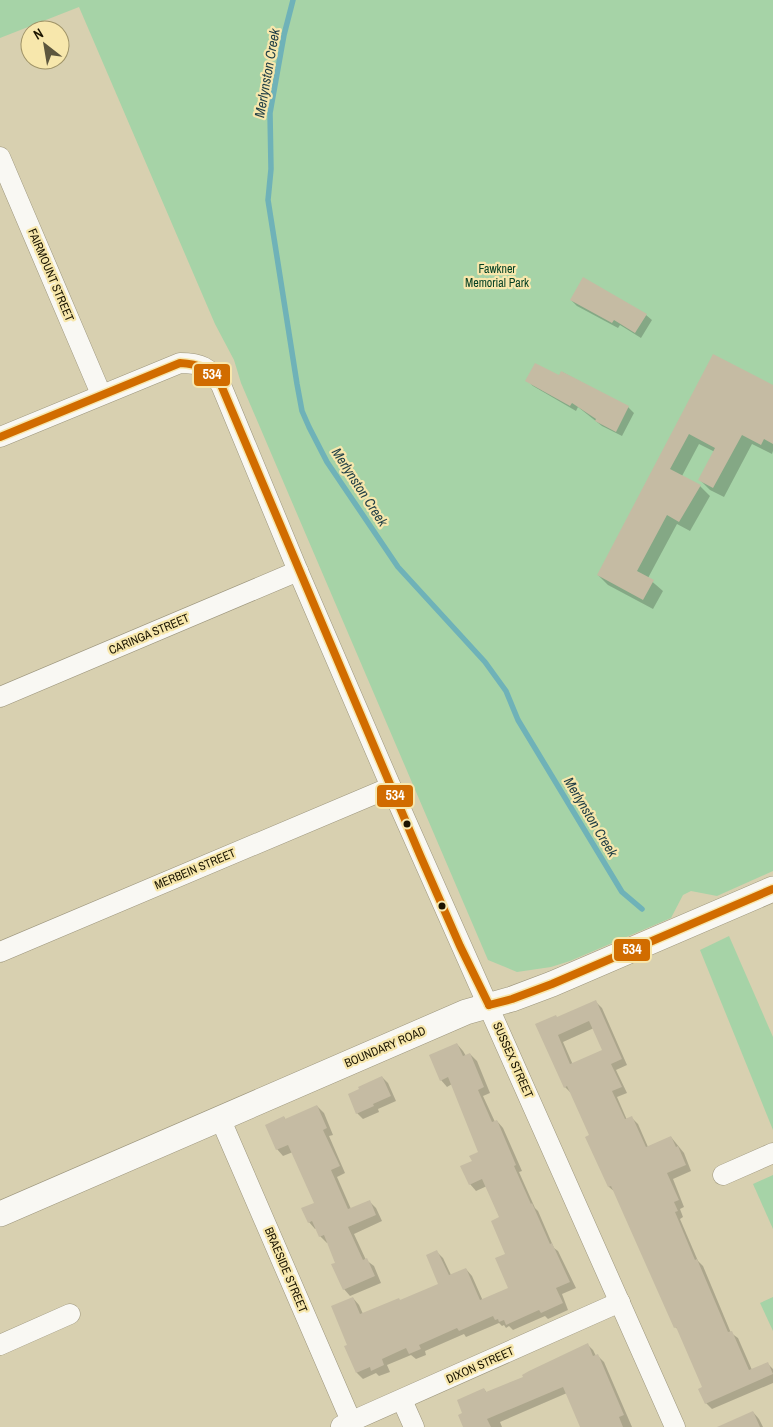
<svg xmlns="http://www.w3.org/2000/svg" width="773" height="1427" viewBox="0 0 773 1427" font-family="'Archivo Narrow',sans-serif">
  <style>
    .green { fill: #a6d3a7 }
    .shadow { fill: #0003; fill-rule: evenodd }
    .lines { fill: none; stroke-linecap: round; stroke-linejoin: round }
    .stream { stroke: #6fb2b8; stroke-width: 5.5 }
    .building { fill: #c5bba3; fill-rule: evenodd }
    .minor-casing { stroke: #9c957c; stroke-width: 21 }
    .major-casing { stroke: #9c957c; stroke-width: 26 }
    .minor { stroke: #f9f8f3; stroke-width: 20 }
    .major { stroke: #f9f8f3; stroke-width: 25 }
    .bus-1-casing { stroke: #f7e7ac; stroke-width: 11 }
    .bus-1 { stroke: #d16c00; stroke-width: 8 }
    .bus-dot { fill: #1a1400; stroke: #f7e7ac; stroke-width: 2 }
    .labels { text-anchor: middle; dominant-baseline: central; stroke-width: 4.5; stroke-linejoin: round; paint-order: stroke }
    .park-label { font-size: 12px; fill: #054023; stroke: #f7e7ac }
    .street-label { font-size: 12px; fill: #1a1400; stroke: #f7e7ac }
    .water-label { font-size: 14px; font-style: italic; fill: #1f3d45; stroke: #f7e7ac }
    .line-badge { stroke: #f7e7ac; stroke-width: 2 }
    .badge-label { font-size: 14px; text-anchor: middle; font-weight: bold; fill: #fff }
  </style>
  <rect width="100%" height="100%" fill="#d8d0b0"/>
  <g class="green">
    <path d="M0 0H773V871L717 896 691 891 683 895 671 918 570 961 551 967 517 972 488 960 241 383 234 360 215 324 79 7 0 38Z"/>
    <path d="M729 936 773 1037V1130L700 950Z"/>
    <path d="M773 1175V1229L753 1184Z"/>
    <path d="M773 1297V1331L760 1303Z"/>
  </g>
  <g class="shadow">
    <path d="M571 300 646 315 652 320 641 338 620 325 618 328 577 306Z"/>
    <path d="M714 356 773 387V451L772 454 752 444 724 497 710 490 700 480 715 452 699 444 682 476 700 486 710 496 690 531 677 524 648 578 663 591 653 609 608 585 598 575Z"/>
    <path d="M562 372 628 407 634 413 622 436 602 426 578 407 576 411 533 386 527 380 559 377Z"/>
    <path d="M596 1002 602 1008 627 1065 616 1070 627 1093 617 1097 627 1120 632 1118 638 1124 648 1147 671 1137 684 1153 691 1171 673 1179 684 1207 680 1209 683 1217 680 1219 698 1261 703 1266 731 1333 738 1338 752 1370 767 1363 773 1369V1383L712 1409 706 1403 704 1387 679 1330 675 1327 615 1192 609 1187 587 1137 591 1136 571 1093 565 1087 537 1024 558 1018ZM594 1028 604 1050 573 1065 563 1042Z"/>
    <path d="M457 1044 463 1051 466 1056 470 1054 477 1061 490 1093 483 1096 495 1122 497 1121 503 1128 522 1171 519 1172 535 1208 538 1211 554 1248 558 1251 576 1288 562 1294 568 1310 548 1319 545 1316 513 1330 509 1326 506 1328 504 1325 502 1326 499 1323 466 1337 464 1334 425 1351 426 1355 416 1359 411 1355 387 1365 390 1372 379 1376 376 1373 363 1379 357 1373 349 1345 353 1298 359 1305 363 1314 401 1301 440 1284 437 1252 443 1258 451 1275 466 1269 472 1276 483 1301 510 1288 507 1255 500 1218 487 1186 476 1191 470 1184 473 1161 480 1153 452 1084 447 1087 441 1080Z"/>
    <path d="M382 1077 388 1083 396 1101 378 1109 379 1112 363 1119 357 1113 361 1089Z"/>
    <path d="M317 1106 324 1113 333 1135 329 1136 345 1173 337 1177 351 1209 369 1201 376 1208 382 1221 354 1234 366 1260 374 1266 381 1283 350 1296 344 1289 337 1263 328 1242 327 1243 320 1236 317 1228 315 1229 309 1222 315 1204 293 1152 283 1156 277 1149 284 1117 286 1120Z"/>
    <path d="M587 1344 593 1350 596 1356 597 1355 604 1362 632 1427H582L567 1393 500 1422 502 1427H464L484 1389 487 1393 524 1378Z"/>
    <path d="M753 1412 759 1419 763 1427H722Z"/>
  </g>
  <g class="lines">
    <path class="stream" d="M293 0 284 35 270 113 271 169 268 200 297 384 302 411 309 427 327 462 398 567 485 662 506 691 518 720 622 892 642 909"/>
  </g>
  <g class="building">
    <path d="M583 277 647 314 635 333 614 320 612 323 570 300Z"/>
    <path d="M713 354 773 385V444L764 439 761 445 742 435 713 488 698 480 715 448 689 434 670 469 701 485 679 522 667 515 637 571 654 580 643 600 597 575Z"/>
    <path d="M535 363 559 375 561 371 629 406 616 432 595 421 596 419 572 403 570 406 525 381Z"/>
    <path d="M596 1000 622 1059 611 1064 622 1087 612 1091 625 1119 632 1116 646 1147 671 1136 676 1147 678 1146 686 1165 667 1173 679 1200 674 1202 678 1211 675 1212 695 1260 697 1259 728 1332 732 1331 749 1370 768 1362 773 1374 705 1404 698 1389 702 1387 676 1327 674 1328 611 1186 608 1187 585 1137 589 1135 567 1086 564 1088 535 1024 556 1015 557 1017ZM589 1021 602 1050 570 1064 558 1035Z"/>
    <path d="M457 1043 463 1056 470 1053 484 1087 478 1090 492 1122 497 1120 516 1165 514 1166 531 1204 532 1203 550 1244 552 1243 570 1282 556 1288 563 1303 541 1313 539 1310 506 1325 504 1320 499 1322 498 1319 495 1320 493 1316 459 1331 457 1328 419 1345 421 1349 409 1354 406 1348 382 1359 384 1365 371 1371 370 1367 356 1373 344 1346 347 1345 331 1306 353 1297 360 1314 399 1298 400 1300 438 1284 426 1255 437 1250 449 1275 466 1268 480 1300 508 1288 495 1258 505 1254 491 1221 499 1217 482 1179 469 1185 460 1166 472 1161 469 1156 478 1152 448 1077 440 1081 429 1055Z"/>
    <path d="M382 1076 391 1096 373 1104 374 1106 356 1114 348 1094 359 1089 358 1087Z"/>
    <path d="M317 1105 327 1128 323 1130 340 1166 331 1170 348 1209 370 1200 376 1215 348 1227 363 1260 367 1258 375 1276 343 1290 331 1264 335 1263 324 1235 319 1237 312 1221 308 1223 301 1208 314 1203 288 1145 276 1150 265 1125 284 1116 285 1119Z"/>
    <path d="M588 1343 593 1356 598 1354 624 1415 619 1417 623 1427H580L563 1387 487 1419 491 1427H463L458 1415 462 1413 457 1400 484 1388 486 1392 523 1377 522 1375 529 1371Z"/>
    <path d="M753 1411 760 1427H717Z"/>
  </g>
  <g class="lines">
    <g class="minor-casing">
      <g id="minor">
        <path d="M0 157 101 394"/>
        <path d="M0 437 180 363C200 363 210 367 221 385L298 571 391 787 675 1427"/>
        <path d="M0 697 298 571"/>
        <path d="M0 952 391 787"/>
        <path d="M220 1118 351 1421"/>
        <path d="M723 1175 773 1153"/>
        <path d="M0 1345 70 1314"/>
        <path d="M402 1400 414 1427"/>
        <path d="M341 1426 620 1302"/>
      </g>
    </g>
    <g class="major-casing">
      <path id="major" d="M0 1214 466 1012 512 999 552 984 773 889"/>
    </g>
    <use href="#minor" class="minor"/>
    <use href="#major" class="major"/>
    <g class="bus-1-casing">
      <g id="bus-1">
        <path d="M0 437 180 363C199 364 210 369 221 385L420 855 460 946 489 1005"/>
        <path d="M489 1005 512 999 552 984 773 889"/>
      </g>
    </g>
    <use href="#bus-1" class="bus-1"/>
  </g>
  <g class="bus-dot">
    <circle cx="407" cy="824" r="4.5"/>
    <circle cx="442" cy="906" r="4.5"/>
  </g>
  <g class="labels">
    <g class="park-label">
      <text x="497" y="269">Fawkner<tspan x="497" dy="14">Memorial Park</tspan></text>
    </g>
    <g class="street-label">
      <text transform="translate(51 275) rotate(67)">FAIRMOUNT STREET</text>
      <text transform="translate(149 634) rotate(-23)">CARINGA STREET</text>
      <text transform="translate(195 869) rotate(-23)">MERBEIN STREET</text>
      <text transform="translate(385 1047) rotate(-23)">BOUNDARY ROAD</text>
      <text transform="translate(513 1060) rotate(66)">SUSSEX STREET</text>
      <text transform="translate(286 1270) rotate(67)">BRAESIDE STREET</text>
      <text transform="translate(480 1365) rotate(-24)">DIXON STREET</text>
    </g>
    <g class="water-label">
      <text transform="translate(267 73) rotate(-80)">Merlynston Creek</text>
      <text transform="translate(360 487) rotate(57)">Merlynston Creek</text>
      <text transform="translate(591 817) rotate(59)">Merlynston Creek</text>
    </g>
  </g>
  <g class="line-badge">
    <rect x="193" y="363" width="38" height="24" rx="5" fill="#d16c00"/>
    <rect x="376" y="784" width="38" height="24" rx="5" fill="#d16c00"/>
    <rect x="613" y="938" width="38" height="24" rx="5" fill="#d16c00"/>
  </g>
  <g class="badge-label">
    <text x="212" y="379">534</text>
    <text x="395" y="800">534</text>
    <text x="632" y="954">534</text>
  </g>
  <g transform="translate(45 45) rotate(329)"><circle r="24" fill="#f7e7ac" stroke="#9f9367"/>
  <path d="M0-4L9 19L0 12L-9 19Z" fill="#5c563e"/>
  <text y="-8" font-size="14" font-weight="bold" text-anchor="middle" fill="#1a1400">N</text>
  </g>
</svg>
